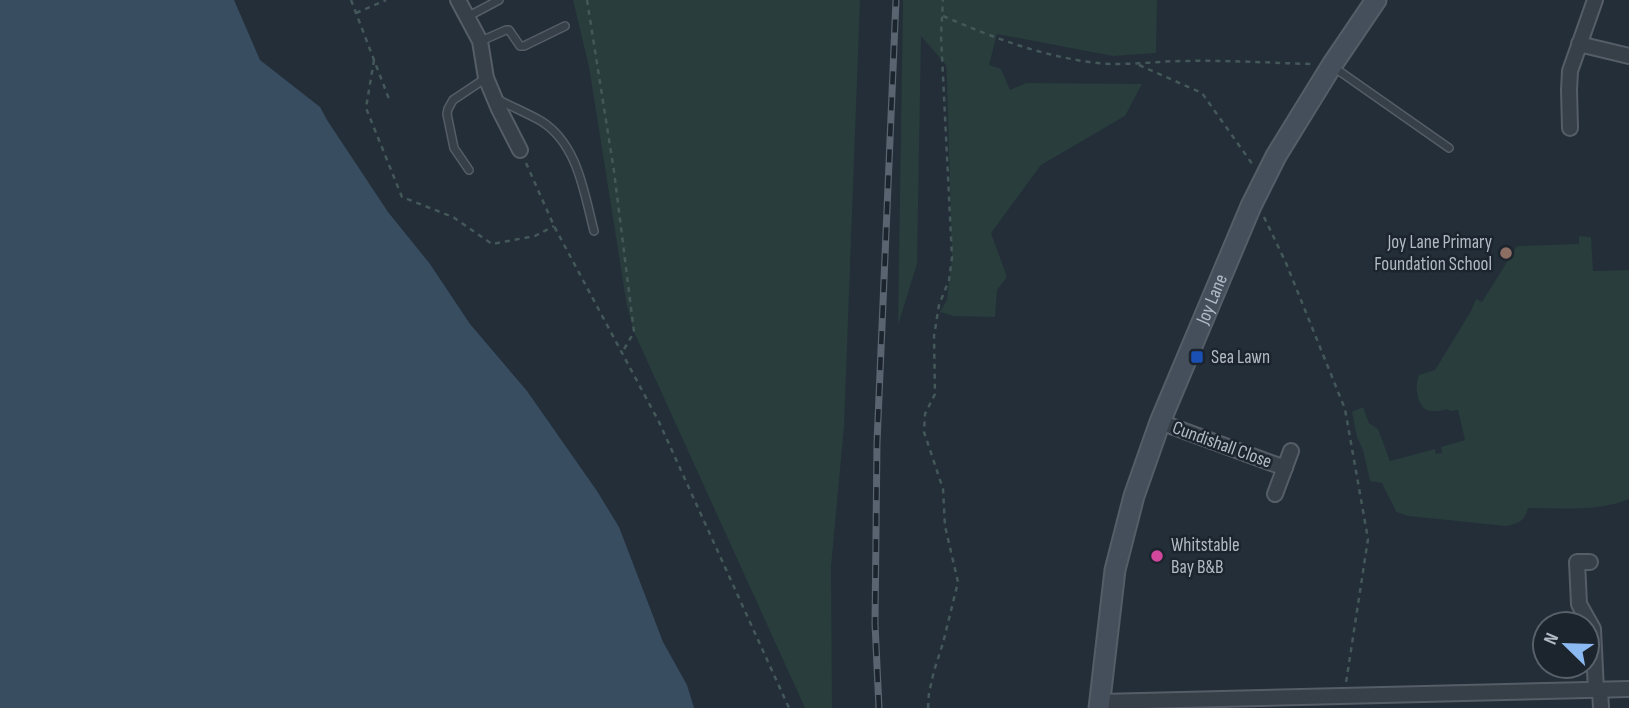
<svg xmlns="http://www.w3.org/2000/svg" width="1629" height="708" viewBox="0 0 1629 708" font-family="'Sofia Sans Condensed',sans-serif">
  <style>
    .green { fill: #283d3c }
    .water { fill: #394d61 }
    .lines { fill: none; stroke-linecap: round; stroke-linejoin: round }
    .lane-casing { stroke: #555d67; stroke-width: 10 }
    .street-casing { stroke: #555d67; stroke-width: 18 }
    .secondary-casing { stroke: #555d67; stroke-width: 23 }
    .path { stroke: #455859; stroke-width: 2.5; stroke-dasharray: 5 5; stroke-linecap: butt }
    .lane { stroke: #373f49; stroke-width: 7 }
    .street { stroke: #373f49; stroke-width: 14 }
    .secondary { stroke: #454f5c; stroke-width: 19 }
    .rail-casing { stroke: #596470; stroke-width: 7 }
    .rail { stroke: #1c242e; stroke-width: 4.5; stroke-dasharray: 13; stroke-linecap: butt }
    .education-dot { fill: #8d6e63; stroke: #1c242e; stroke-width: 2.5 }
    .transit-dot { fill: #1a4fb4; stroke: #1c242e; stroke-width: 2.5 }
    .hotel-dot { fill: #d1479c; stroke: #1c242e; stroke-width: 2.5 }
    .labels { text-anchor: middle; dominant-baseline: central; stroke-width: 5; stroke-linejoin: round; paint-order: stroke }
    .poi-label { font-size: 19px; fill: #b2bac5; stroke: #1c242e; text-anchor: start }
    .street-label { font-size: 19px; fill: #b2bac5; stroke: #1c242e }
  </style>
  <rect width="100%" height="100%" fill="#232e38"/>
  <g class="green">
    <path d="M573 0H860L844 426 831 567 832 708H805L634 332 627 306 589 67Z"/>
    <path d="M903 0H1157L1156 53 1113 56 997 34 989 65 1001 69 1010 90 1026 83 1142 84 1125 116 1041 165 991 233 1007 277 997 290 995 317 954 316 940 312 947 300 952 258 947 80 946 65 921 36 917 264 898 325Z"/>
    <path d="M1579 236 1591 237 1593 271 1629 270V499C1598 512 1561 508 1528 508 1524 522 1519 523 1506 526L1408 516 1396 512C1393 502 1386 494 1382 483L1370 481 1363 450 1357 437 1352 412 1363 407 1369 423 1378 429 1390 461 1435 449 1436 454 1442 453 1441 447 1465 440 1458 410 1450 411 1448 409C1443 410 1436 412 1430 411 1417 409 1414 386 1419 375L1435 370 1471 311 1476 299 1482 302 1517 246 1579 244Z"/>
  </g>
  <path class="water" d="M0 0H234L260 60 320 107 327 120 388 212 430 264 470 324 527 391 597 491 619 527 663 642 687 685 694 708H0Z"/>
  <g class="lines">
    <g class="lane-casing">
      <g id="lane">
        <path d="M467 17 499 0"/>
        <path d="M481 41 506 30H509L520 46H524L565 26"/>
        <path d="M1332 66 1449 148"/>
        <path d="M497 99C512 107 527 113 541 121 578 144 584 193 594 231"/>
        <path d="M469 170 454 148 447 114 448 109 453 100 486 78"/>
      </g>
    </g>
    <g class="street-casing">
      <g id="street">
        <path d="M458 0 480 41 486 78 499 109 520 150"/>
        <path d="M1579 44 1629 56"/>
        <path d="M1570 128 1569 90 1570 71 1595 0"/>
        <path d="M1160 422 1285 468"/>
        <path d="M1275 494 1291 451"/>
        <path d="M1590 562H1577L1579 604 1593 629 1596 690"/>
        <path d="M1600 690 1601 708"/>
        <path d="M1100 702 1629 689"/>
      </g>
    </g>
    <g class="secondary-casing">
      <g id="secondary">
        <path id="s1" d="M1099 708 1115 570 1134 496 1160 422 1251 206 1276 156 1332 65 1376 0"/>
      </g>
    </g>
    <g class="path">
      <path d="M351 0 389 99"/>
      <path d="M587 0 614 171 634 332 623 351"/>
      <path d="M356 13 386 0"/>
      <path d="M943 16C992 37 1035 54 1089 62 1121 67 1153 61 1185 61 1228 60 1270 63 1313 64"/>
      <path d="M374 60 366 108 402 197 453 217 492 244 535 236 554 226"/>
      <path d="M1139 65 1202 93 1253 165"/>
      <path d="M526 163 554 226 659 422 789 708"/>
      <path d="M1264 217 1286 263 1345 409 1368 539 1346 683"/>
      <path d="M928 708 929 693 934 671 943 643 958 582 945 526 943 489 924 432 925 414 935 394 934 336 939 305 949 280 952 257 941 36 943 0"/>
    </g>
    <use href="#lane" class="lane"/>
    <use href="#street" class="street"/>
    <use href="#secondary" class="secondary"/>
    <g class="rail-casing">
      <path id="rail" d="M879 708 875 624 877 443 896 0"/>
    </g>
    <use href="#rail" class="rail"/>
  </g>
  <circle class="education-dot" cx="1506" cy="253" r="7"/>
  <rect class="transit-dot" x="1190" y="350" width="14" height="14" rx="3.5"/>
  <circle class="hotel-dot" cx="1157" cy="556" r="7"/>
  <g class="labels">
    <g class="poi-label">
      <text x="1492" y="242" text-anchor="end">Joy Lane Primary<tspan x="1492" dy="22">Foundation School</tspan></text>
      <text x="1211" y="357">Sea Lawn</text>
      <text x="1171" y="545">Whitstable<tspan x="1171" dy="22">Bay B&amp;B</tspan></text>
    </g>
    <g class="street-label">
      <text stroke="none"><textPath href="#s1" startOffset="427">Joy Lane</textPath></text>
      <text transform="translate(1222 445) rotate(20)">Cundishall Close</text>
    </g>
  </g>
  <g transform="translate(1566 645) rotate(293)"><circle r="33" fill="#1c242e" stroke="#58606a" stroke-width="2"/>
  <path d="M0-5L12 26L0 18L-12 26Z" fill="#8bb9f1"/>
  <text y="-10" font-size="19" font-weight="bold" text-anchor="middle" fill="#b2bac5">N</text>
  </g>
</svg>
